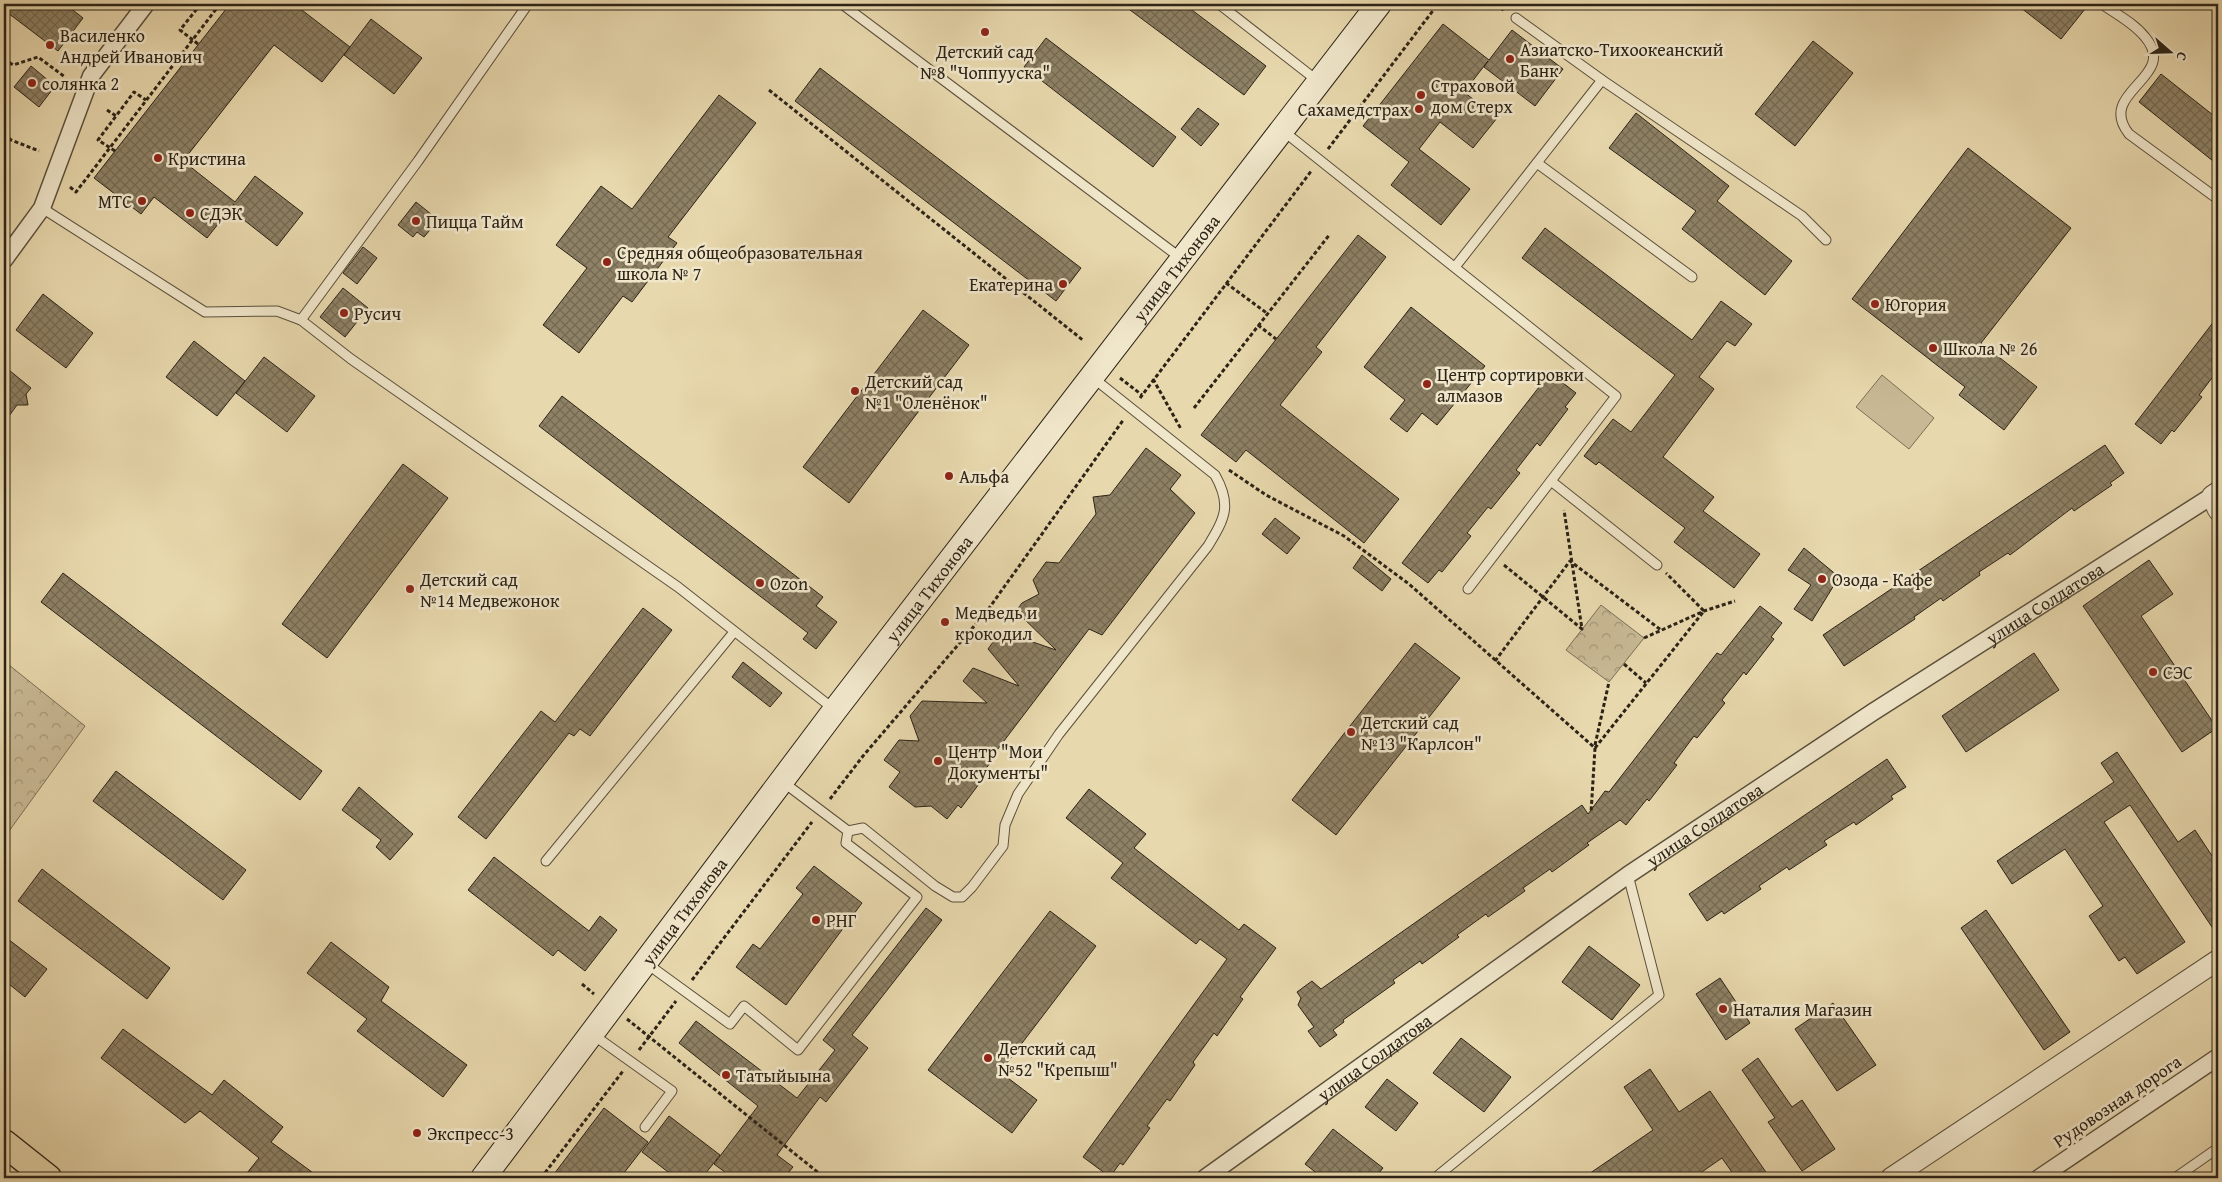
<svg xmlns="http://www.w3.org/2000/svg" width="2222" height="1182" viewBox="0 0 2222 1182" font-family="'Gentium Book Plus',serif">
  <style>
    .park { fill: url(#park-crowns); stroke: #7a6e56 }
    .garden { fill: #c8b994; stroke: #7a6e56 }
    .building { fill: url(#building-cross-hatch); stroke: #2c2317 }
    .lines { fill: none; stroke-linecap: round; stroke-linejoin: round }
    .service-casing { stroke: #5b503c; stroke-width: 11 }
    .minor-casing { stroke: #5b503c; stroke-width: 19 }
    .tertiary-casing { stroke: #5b503c; stroke-width: 22 }
    .secondary-casing { stroke: #2c2317; stroke-width: 26 }
    .primary-casing { stroke: #2c2317; stroke-width: 29 }
    .path { stroke: #2c2317; stroke-width: 3; stroke-dasharray: 4 2.5; stroke-linecap: butt }
    .service { stroke: #f0e6ca; stroke-width: 9 }
    .minor { stroke: #f0e6ca; stroke-width: 16 }
    .tertiary { stroke: #f0e6ca; stroke-width: 20 }
    .secondary { stroke: #f0e6ca; stroke-width: 24 }
    .primary { stroke: #e8d8ad; stroke-width: 26 }
    .poi-dot { fill: #8f2418; stroke: #f0e6ca; stroke-width: 2 }
    .labels { text-anchor: middle; dominant-baseline: central; stroke-width: 5; stroke-linejoin: round; paint-order: stroke }
    .poi-label { font-size: 18px; fill: #2c2317; stroke: #f0e6ca; text-anchor: start }
    .street-label { font-size: 18px; fill: #2c2317; stroke: #f0e6ca }
  </style>
  <defs>
    <pattern id="park-crowns" width="20" height="18" patternUnits="userSpaceOnUse" patternTransform="scale(1.25)"><rect width="20" height="18" fill="#c8b994"/><path d="M2 6a3 3 0 1 1 6 0M12 15a3 3 0 1 1 6 0" fill="none" stroke="#a39678"/></pattern>
    <pattern id="building-cross-hatch" width="8" height="8" patternUnits="userSpaceOnUse" patternTransform="scale(1.25)"><rect width="8" height="8" fill="#8e8165"/><path d="M0 0l8 8M0 8l8-8" fill="none" stroke="#746952"/></pattern>
  </defs>
  <rect width="100%" height="100%" fill="#e8d8ad"/>
  <filter id="stains"><feTurbulence type="fractalNoise" baseFrequency=".004" numOctaves="4"/><feColorMatrix values="0 0 0 0 .2 0 0 0 0 .09 0 0 0 0 .02 0 0 0 .5 -.17"/></filter>
  <radialGradient id="worn" r=".72"><stop offset=".6" stop-color="#630" stop-opacity="0"/><stop offset="1" stop-color="#630" stop-opacity=".3"/></radialGradient>
  <g class="park">
    <path d="M1601 605 1644 638 1609 682 1566 650Z"/>
    <path d="M4 661 85 726 4 838Z"/>
  </g>
  <path class="garden" d="M1882 375 1934 418 1909 449 1856 407Z"/>
  <g class="building">
    <path d="M4 4H65L83 18 58 51 4 10Z"/>
    <path d="M230 4H294L350 47 322 82 274 45 183 161 235 202 255 176 303 213 277 246 230 209 234 204 207 238 154 197 141 214 94 178Z"/>
    <path d="M1122 4H1184L1266 66 1244 95Z"/>
    <path d="M2016 4H2089L2061 39Z"/>
    <path d="M371 19 422 58 394 94 344 55Z"/>
    <path d="M1443 24 1489 60 1512 30 1563 69 1535 106 1484 67 1488 61 1464 92 1497 118 1473 148 1440 122 1419 149 1470 189 1441 225 1391 185 1409 162 1363 126Z"/>
    <path d="M1046 38 1176 137 1153 167 1024 67Z"/>
    <path d="M1813 41 1853 73 1795 146 1755 114Z"/>
    <path d="M31 66 55 86 39 107 14 87Z"/>
    <path d="M820 68 1081 268 1056 301 795 101Z"/>
    <path d="M2161 74 2218 119V165L2139 102Z"/>
    <path d="M719 95 756 123 668 237 677 243 632 302 623 296 579 353 543 325 587 268 556 245 601 186 632 209Z"/>
    <path d="M1198 108 1219 124 1201 146 1181 129Z"/>
    <path d="M1636 113 1729 186 1717 201 1792 261 1765 295 1682 229 1696 211 1609 148Z"/>
    <path d="M1968 148 2071 228 1981 343 2037 387 2004 430 1959 395 1965 387 1852 299Z"/>
    <path d="M416 202 431 214 428 218 435 224 424 237 417 232 413 237 398 225Z"/>
    <path d="M1545 228 1692 340 1721 301 1752 324 1735 346 1727 341 1699 377 1714 389 1663 457 1714 497 1703 511 1760 554 1734 588 1674 542 1685 528 1599 462 1596 465 1584 456 1613 419 1631 432 1675 375 1522 258Z"/>
    <path d="M1358 235 1386 257 1316 347 1322 352 1280 405 1399 499 1364 543 1246 450 1236 462 1201 435Z"/>
    <path d="M363 247 377 258 357 284 343 273Z"/>
    <path d="M343 288 368 308 345 337 320 317Z"/>
    <path d="M43 294 93 333 66 368 16 330Z"/>
    <path d="M1411 307 1485 366 1437 425 1422 413 1407 432 1390 419 1405 400 1364 367Z"/>
    <path d="M923 310 969 345 849 503 803 467Z"/>
    <path d="M2218 316V370L2199 395 2202 397 2174 432 2172 430 2161 444 2135 424Z"/>
    <path d="M194 341 245 381 217 416 166 377Z"/>
    <path d="M264 357 315 396 287 432 236 393Z"/>
    <path d="M4 366 31 388 26 394 28 405H17L4 423Z"/>
    <path d="M1550 373 1576 393 1565 407 1568 409 1540 446 1537 443 1516 470 1520 473 1491 509 1488 507 1467 533 1471 536 1442 572 1439 570 1428 583 1402 563Z"/>
    <path d="M562 396 823 597 816 606 837 622 816 649 803 639 808 633 539 426Z"/>
    <path d="M2105 445 2124 473 2110 483 2112 485 2074 511 2072 508 2010 555 2008 553 1979 572 1980 575 1943 601 1941 598 1914 617 1915 619 1844 666 1823 635Z"/>
    <path d="M1146 448 1181 475 1170 489 1195 513 1102 635 1089 629 994 754 995 756 985 770 988 772 961 808 958 805 947 819 931 806 915 807 889 787 900 772 884 760 899 740 919 741 910 716 922 701 987 703 963 681 973 668 1019 686 988 649 1001 631 1056 650 1016 611 1022 603 1039 594 1033 580 1046 562 1059 563 1096 514 1093 497 1110 495Z"/>
    <path d="M403 464 448 498 327 658 282 624Z"/>
    <path d="M1275 518 1300 538 1287 554 1262 534Z"/>
    <path d="M1804 548 1839 577 1812 621 1794 609 1811 585 1788 570Z"/>
    <path d="M1362 555 1391 579 1382 591 1353 568Z"/>
    <path d="M2149 560 2173 594 2141 616 2217 728 2182 752 2083 606Z"/>
    <path d="M63 573 322 771 300 800 41 602Z"/>
    <path d="M1760 606 1782 623 1771 637 1774 639 1746 675 1744 672 1722 700 1725 703 1697 738 1694 736 1674 763 1677 765 1649 801 1647 799 1626 825 1620 820 1587 843 1589 845 1552 872 1550 869 1523 888 1525 891 1488 917 1486 914 1457 935 1459 937 1422 964 1420 961 1393 980 1395 983 1343 1020 1344 1022 1333 1030 1337 1035 1320 1047 1308 1031 1314 1027 1298 1005 1301 998 1297 992 1312 981 1321 989 1582 805 1588 814 1605 791 1609 792 1717 653 1721 655Z"/>
    <path d="M643 608 672 630 590 736 580 729 574 736 569 733 486 839 458 817 541 711 555 722Z"/>
    <path d="M1415 643 1460 678 1336 835 1292 800Z"/>
    <path d="M2034 653 2059 690 1966 752 1942 716Z"/>
    <path d="M743 662 782 693 770 707 732 677Z"/>
    <path d="M2117 752 2178 842 2195 830 2218 865V936L2130 805 2104 822 2185 942 2137 974 2125 957 2119 961 2089 916 2103 906 2065 849 2012 884 1997 861 2114 782 2101 763Z"/>
    <path d="M1887 759 1906 787 1891 796 1893 799 1856 825 1854 822 1824 841 1827 845 1789 870 1787 867 1759 886 1761 889 1724 914 1722 911 1707 921 1689 894Z"/>
    <path d="M116 771 246 870 223 900 93 801Z"/>
    <path d="M359 787 413 834 390 860 376 847 381 840 342 810Z"/>
    <path d="M1089 789 1146 834 1134 848 1239 930 1244 924 1276 948 1240 997 1243 999 1217 1036 1214 1033 1193 1062 1195 1065 1170 1101 1167 1099 1147 1126 1150 1128 1123 1165 1120 1163 1110 1177 1083 1157 1227 959 1200 939 1196 944 1111 878 1123 863 1066 818Z"/>
    <path d="M494 857 589 931 600 916 617 930 585 971 558 950 553 956 468 890Z"/>
    <path d="M814 866 862 903 786 1005 736 967 753 944 760 949 803 894 796 888Z"/>
    <path d="M42 869 170 968 147 999 18 901Z"/>
    <path d="M926 908 942 920 852 1035 868 1048 826 1102 820 1097 777 1155 793 1167 784 1178H733L714 1164 758 1106 679 1043 696 1021 797 1098 835 1050 823 1040Z"/>
    <path d="M1986 910 2070 1032 2044 1050 1961 928Z"/>
    <path d="M1050 911 1096 946 1000 1072 1037 1100 1012 1133 928 1070Z"/>
    <path d="M4 936 47 969 25 997 4 980Z"/>
    <path d="M331 942 389 987 381 1001 467 1065 443 1097 357 1031 367 1019 307 973Z"/>
    <path d="M1589 946 1640 985 1612 1020 1562 982Z"/>
    <path d="M1720 978 1750 1023 1726 1040 1696 994Z"/>
    <path d="M1833 1003 1876 1065 1837 1091 1795 1029Z"/>
    <path d="M123 1029 212 1095 224 1080 283 1127 271 1142 320 1178H243L259 1158 200 1111 185 1123 101 1058Z"/>
    <path d="M1461 1038 1511 1077 1484 1112 1433 1073Z"/>
    <path d="M1758 1058 1792 1107 1802 1100 1835 1149 1802 1171 1768 1122 1775 1118 1742 1070Z"/>
    <path d="M1650 1069 1679 1112 1710 1091 1770 1178H1736L1722 1158 1693 1178H1583L1653 1130 1624 1087Z"/>
    <path d="M1387 1079 1418 1103 1396 1131 1365 1107Z"/>
    <path d="M604 1108 648 1142 620 1178H551Z"/>
    <path d="M669 1116 720 1155 702 1178H676L642 1152Z"/>
    <path d="M1333 1129 1383 1168 1375 1178H1323L1305 1164Z"/>
  </g>
  <g class="lines">
    <g class="service-casing">
      <g id="service">
        <path d="M842 4 1182 259"/>
        <path d="M1219 4 1319 82"/>
        <path d="M2102 4C2116 14 2134 23 2145 37 2180 78 2095 91 2129 134L2215 197"/>
        <path d="M1516 18 1602 80 1802 216 1826 240"/>
        <path d="M1282 130 1616 396 1468 589"/>
        <path d="M1537 163 1692 277"/>
        <path d="M42 208 205 312 277 311 301 320 351 359 678 587 835 710"/>
        <path d="M1455 267 1602 80"/>
        <path d="M301 320 418 161 528 4"/>
        <path d="M1551 481 1657 565"/>
        <path d="M783 782 848 831 863 828 935 886 953 897H962L972 887 1003 846 1005 825 1018 794 1059 734 1208 546C1225 518 1232 505 1215 475L1092 377"/>
        <path d="M546 861 734 632"/>
        <path d="M646 963 730 1024 744 1006 798 1050 917 897 846 843 848 831"/>
        <path d="M592 1034 672 1091 645 1127"/>
        <path d="M1435 1178 1659 995 1628 875"/>
        <path d="M2175 1178 2218 1148"/>
      </g>
    </g>
    <g class="minor-casing">
      <g id="minor">
        <path d="M4 260 42 208 91 76 146 4"/>
        <path id="s1" d="M1205 1178 1628 875 1873 712 2212 496"/>
        <path d="M2039 1178 2218 1057"/>
      </g>
    </g>
    <g class="tertiary-casing">
      <g id="tertiary">
        <path d="M2218 492 2212 496 2218 510"/>
        <path d="M1891 1178 2218 960"/>
      </g>
    </g>
    <g class="secondary-casing">
      <g id="secondary">
        <path id="s2" d="M483 1178 835 710 1379 4"/>
      </g>
    </g>
    <g class="primary-casing">
      <path id="primary" d="M4 1143 48 1178"/>
    </g>
    <g class="path">
      <path d="M1495 4 1505 11"/>
      <path d="M198 44 180 30 200 5"/>
      <path d="M4 59 13 65 38 57 65 77"/>
      <path d="M769 90 1084 341"/>
      <path d="M107 110 116 116 134 92 146 100"/>
      <path d="M4 130 6 124"/>
      <path d="M4 134 11 140 39 151"/>
      <path d="M1328 149 1438 4"/>
      <path d="M115 151 98 140 116 116"/>
      <path d="M70 187 76 192 220 4"/>
      <path d="M1226 283 1268 314"/>
      <path d="M1258 325 1276 339"/>
      <path d="M1120 378 1142 395"/>
      <path d="M1153 379 1181 429"/>
      <path d="M1140 398 1312 170"/>
      <path d="M1194 408 1330 234"/>
      <path d="M1229 470 1266 495 1344 536 1409 584 1595 748 1591 813"/>
      <path d="M1504 565 1582 629 1564 510"/>
      <path d="M1644 638 1704 611 1735 601"/>
      <path d="M1495 661 1570 561 1661 630"/>
      <path d="M1624 664 1646 683"/>
      <path d="M1595 745 1609 682"/>
      <path d="M1595 748 1704 611 1666 573"/>
      <path d="M830 799 863 756 987 611 1124 419"/>
      <path d="M692 980 812 822"/>
      <path d="M582 984 594 994"/>
      <path d="M627 1019 825 1178"/>
      <path d="M639 1050 676 1001"/>
      <path d="M541 1178 623 1071"/>
    </g>
    <use href="#service" class="service"/>
    <use href="#minor" class="minor"/>
    <use href="#tertiary" class="tertiary"/>
    <use href="#secondary" class="secondary"/>
    <use href="#primary" class="primary"/>
  </g>
  <g class="poi-dot">
    <circle cx="985" cy="32" r="5"/>
    <circle cx="50" cy="45" r="5"/>
    <circle cx="1510" cy="59" r="5"/>
    <circle cx="32" cy="83" r="5"/>
    <circle cx="1421" cy="95" r="5"/>
    <circle cx="1419" cy="109" r="5"/>
    <circle cx="158" cy="158" r="5"/>
    <circle cx="142" cy="201" r="5"/>
    <circle cx="190" cy="213" r="5"/>
    <circle cx="416" cy="221" r="5"/>
    <circle cx="607" cy="262" r="5"/>
    <circle cx="1063" cy="284" r="5"/>
    <circle cx="1875" cy="304" r="5"/>
    <circle cx="344" cy="313" r="5"/>
    <circle cx="1933" cy="348" r="5"/>
    <circle cx="1427" cy="384" r="5"/>
    <circle cx="855" cy="391" r="5"/>
    <circle cx="949" cy="476" r="5"/>
    <circle cx="1822" cy="579" r="5"/>
    <circle cx="760" cy="583" r="5"/>
    <circle cx="410" cy="589" r="5"/>
    <circle cx="945" cy="622" r="5"/>
    <circle cx="2153" cy="672" r="5"/>
    <circle cx="1351" cy="732" r="5"/>
    <circle cx="938" cy="761" r="5"/>
    <circle cx="816" cy="920" r="5"/>
    <circle cx="1723" cy="1009" r="5"/>
    <circle cx="988" cy="1058" r="5"/>
    <circle cx="726" cy="1075" r="5"/>
    <circle cx="417" cy="1133" r="5"/>
  </g>
  <g class="labels">
    <g class="poi-label">
      <text x="60" y="35">Василенко<tspan x="60" dy="21">Андрей Иванович</tspan></text>
      <text x="1520" y="49">Азиатско-Тихоокеанский<tspan x="1520" dy="21">Банк</tspan></text>
      <text x="985" y="51" text-anchor="middle">Детский сад<tspan x="985" dy="21">№8 "Чоппууска"</tspan></text>
      <text x="42" y="83">солянка 2</text>
      <text x="1431" y="85">Страховой<tspan x="1431" dy="21">дом Стерх</tspan></text>
      <text x="1409" y="109" text-anchor="end">Сахамедстрах</text>
      <text x="168" y="158">Кристина</text>
      <text x="132" y="201" text-anchor="end">МТС</text>
      <text x="200" y="213">СДЭК</text>
      <text x="426" y="221">Пицца Тайм</text>
      <text x="617" y="252">Cредняя общеобразовательная<tspan x="617" dy="21">школа № 7</tspan></text>
      <text x="1053" y="284" text-anchor="end">Екатерина</text>
      <text x="1885" y="304">Югория</text>
      <text x="354" y="313">Русич</text>
      <text x="1943" y="348">Школа № 26</text>
      <text x="1437" y="374">Центр сортировки<tspan x="1437" dy="21">алмазов</tspan></text>
      <text x="865" y="381">Детский сад<tspan x="865" dy="21">№1 "Оленёнок"</tspan></text>
      <text x="959" y="476">Альфа</text>
      <text x="420" y="579">Детский сад<tspan x="420" dy="21">№14 Медвежонок</tspan></text>
      <text x="1832" y="579">Озода - Кафе</text>
      <text x="770" y="583">Ozon</text>
      <text x="955" y="612">Медведь и<tspan x="955" dy="21">крокодил</tspan></text>
      <text x="2163" y="672">СЭС</text>
      <text x="1361" y="722">Детский сад<tspan x="1361" dy="21">№13 "Карлсон"</tspan></text>
      <text x="948" y="751">Центр "Мои<tspan x="948" dy="21">Документы"</tspan></text>
      <text x="826" y="920">РНГ</text>
      <text x="1733" y="1009">Наталия Магазин</text>
      <text x="998" y="1048">Детский сад<tspan x="998" dy="21">№52 "Крепыш"</tspan></text>
      <text x="736" y="1075">Татыйыына</text>
      <text x="427" y="1133">Экспресс-3</text>
    </g>
    <g class="street-label">
      <text stroke="none"><textPath href="#s2" startOffset="1144">улица Тихонова</textPath></text>
      <text stroke="none"><textPath href="#s2" startOffset="739">улица Тихонова</textPath></text>
      <text stroke="none"><textPath href="#s1" startOffset="1018">улица Солдатова</textPath></text>
      <text stroke="none"><textPath href="#s1" startOffset="612">улица Солдатова</textPath></text>
      <text stroke="none"><textPath href="#s2" startOffset="334">улица Тихонова</textPath></text>
      <text stroke="none"><textPath href="#s1" startOffset="208">улица Солдатова</textPath></text>
      <text transform="translate(2117 1101) rotate(-34)">Рудовозная дорога</text>
    </g>
  </g>
  <rect width="2222" height="1182" fill="none" stroke="#e8d8ad" stroke-width="20"/>
  <rect x="5" y="5" width="2212" height="1172" fill="none" stroke="#2c2317" stroke-width="2.5"/>
  <rect x="10" y="10" width="2202" height="1162" fill="none" stroke="#2c2317"/>
  <g transform="translate(2170 52) rotate(110)" stroke="#f0e6ca" stroke-width="4" paint-order="stroke">
  <path d="M0-4L9 19L0 12L-9 19Z" fill="#2c2317"/>
  <text y="-8" font-size="14" font-weight="bold" text-anchor="middle" fill="#2c2317">С</text>
  </g>
  <rect width="100%" height="100%" filter="url(#stains)"/>
  <rect width="100%" height="100%" fill="url(#worn)"/>
</svg>
